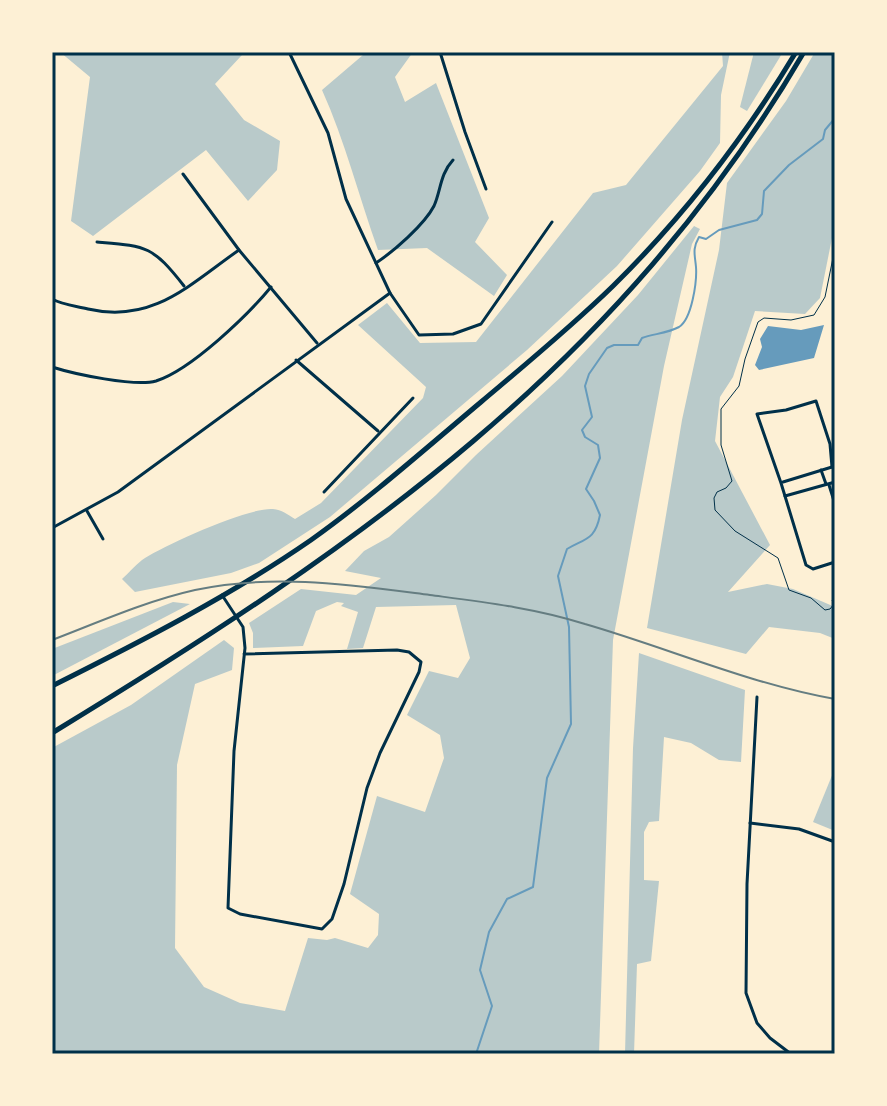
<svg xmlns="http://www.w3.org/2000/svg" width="887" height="1106" viewBox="0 0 887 1106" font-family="Roboto,sans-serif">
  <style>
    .green { fill: #b9caca }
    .water { fill: #669bbc }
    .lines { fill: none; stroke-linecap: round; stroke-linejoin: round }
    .stream { stroke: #669bbc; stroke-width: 2 }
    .path { stroke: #003049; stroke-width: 1 }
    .minor { stroke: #003049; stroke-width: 3 }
    .trunk { stroke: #003049; stroke-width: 5 }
    .rail { stroke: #657d81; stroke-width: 2 }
    .neatline { fill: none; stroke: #003049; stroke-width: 3 }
  </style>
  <rect width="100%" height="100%" fill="#fdf0d5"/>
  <g class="green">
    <path d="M60 52H259L242 55 215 84 244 120 280 141 277 170 248 201 206 150 93 236 71 221 90 77Z"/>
    <path d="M362 52H413L395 77 405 102 436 83 489 218 475 242 507 275 494 296 427 248 378 250C359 197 345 141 322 90L363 55Z"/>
    <path d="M722 52H730L721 95 720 143 700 171 617 266 527 350 330 517 259 563 231 573 135 592 122 579C130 572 137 563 145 558 167 544 249 507 273 509 282 510 287 514 295 519L321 503 423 398 426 387 358 325 387 303 420 343 476 342 593 193 626 185 723 66Z"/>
    <path d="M754 52H783L747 111 740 107Z"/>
    <path d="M815 52H835V237L832 238 820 298 805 314 755 311 733 377 720 397 715 441 770 545 728 592 767 584 793 589 835 607V639L820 633 769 627 746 654 647 628 682 420 719 250 727 183 786 101Z"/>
    <path d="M694 226 700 229 692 244 664 366 613 640 599 1054H52V748L131 705 224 640 234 648 232 670 195 684 177 765 175 948 204 987 240 1003 285 1011 308 938 327 940 335 938 368 948 378 935 379 914 350 894 377 796 425 812 444 758 440 735 407 715 429 671 458 678 470 658 456 605 376 607 363 648 347 649 358 612 341 606 344 603 337 602 316 611 303 646 253 648V633L249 623 301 589 356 595 381 578 345 571 364 551 389 537 436 495 476 455 562 376 638 295Z"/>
    <path d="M173 602 190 604 52 676V649Z"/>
    <path d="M639 653 745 690 741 762 719 760 691 743 664 737 659 821 649 822 644 832V880L659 881 651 961 637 964 634 1054H625L633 748Z"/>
    <path d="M835 768V831L813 822Z"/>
  </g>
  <path class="water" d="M824 325 814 358 759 370 755 365 762 347 760 339 768 326 801 330Z"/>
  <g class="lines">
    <path class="stream" d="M476 1054 492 1006 480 970 489 932 507 899 533 887 547 778 571 724 569 627 558 576 567 549C586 538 595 540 600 515L594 501 586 489 600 458 598 445 585 437 582 430 592 417 585 386 589 374 607 348 614 345H638L642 338C653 334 668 333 679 327 692 319 697 281 696 267 695 255 692 249 699 237L706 239 719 230 757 220 762 214 764 191 789 165 823 139 825 130 835 118"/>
    <path class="path" d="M835 248 825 297 814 315 791 320 764 318 758 322 745 359 739 386 721 409V445L732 481 726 488 717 492 714 498 715 510 735 531 778 558 789 590 811 598 825 610 830 609 834 604 832 600 835 598"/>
    <g class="minor">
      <path d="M289 52 328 133 346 199 390 293 419 335 453 334 481 324 552 222"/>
      <path d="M440 52 465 132 486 189"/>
      <path d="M52 123 53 147"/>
      <path d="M183 174 239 250 317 343"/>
      <path d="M97 242C146 246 152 245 184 286"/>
      <path d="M376 263C394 251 424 225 434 206 441 190 440 174 453 160"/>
      <path d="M52 299C63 305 76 306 88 309 153 324 190 284 239 250"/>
      <path d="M296 360 378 431"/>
      <path d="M52 367C74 374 135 387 156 381 191 370 248 315 271 287"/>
      <path d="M832 467 830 444 816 401 786 410 757 414 781 483 806 565 813 569 835 562"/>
      <path d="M821 470 826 484"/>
      <path d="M783 482 832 467"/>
      <path d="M829 485 835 504"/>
      <path d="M324 492 413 398"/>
      <path d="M785 496 835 482"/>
      <path d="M87 511 103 539"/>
      <path d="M52 528 118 492 390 293"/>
      <path d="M222 595 243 627 245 648 234 751 228 908 240 914 322 929 332 919 344 884 367 788 380 753 419 672 421 662 409 652 397 650 244 654"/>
      <path d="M757 697 747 884 746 993 757 1023 770 1038 791 1054"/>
      <path d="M750 823 799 829 835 842"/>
    </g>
    <g class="trunk">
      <path d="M52 686C140 642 230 596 311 540 370 498 425 449 481 402 526 364 571 327 613 286 684 216 745 137 796 52"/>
      <path d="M52 733C356 548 620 367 804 52"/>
    </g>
    <path class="rail" d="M52 640C99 622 146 601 195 590 274 573 352 585 430 595 483 602 535 608 585 624 668 648 750 684 835 699"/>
  </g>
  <rect width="887" height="1106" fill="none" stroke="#fdf0d5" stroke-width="108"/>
  <rect x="54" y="54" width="779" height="998" class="neatline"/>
</svg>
